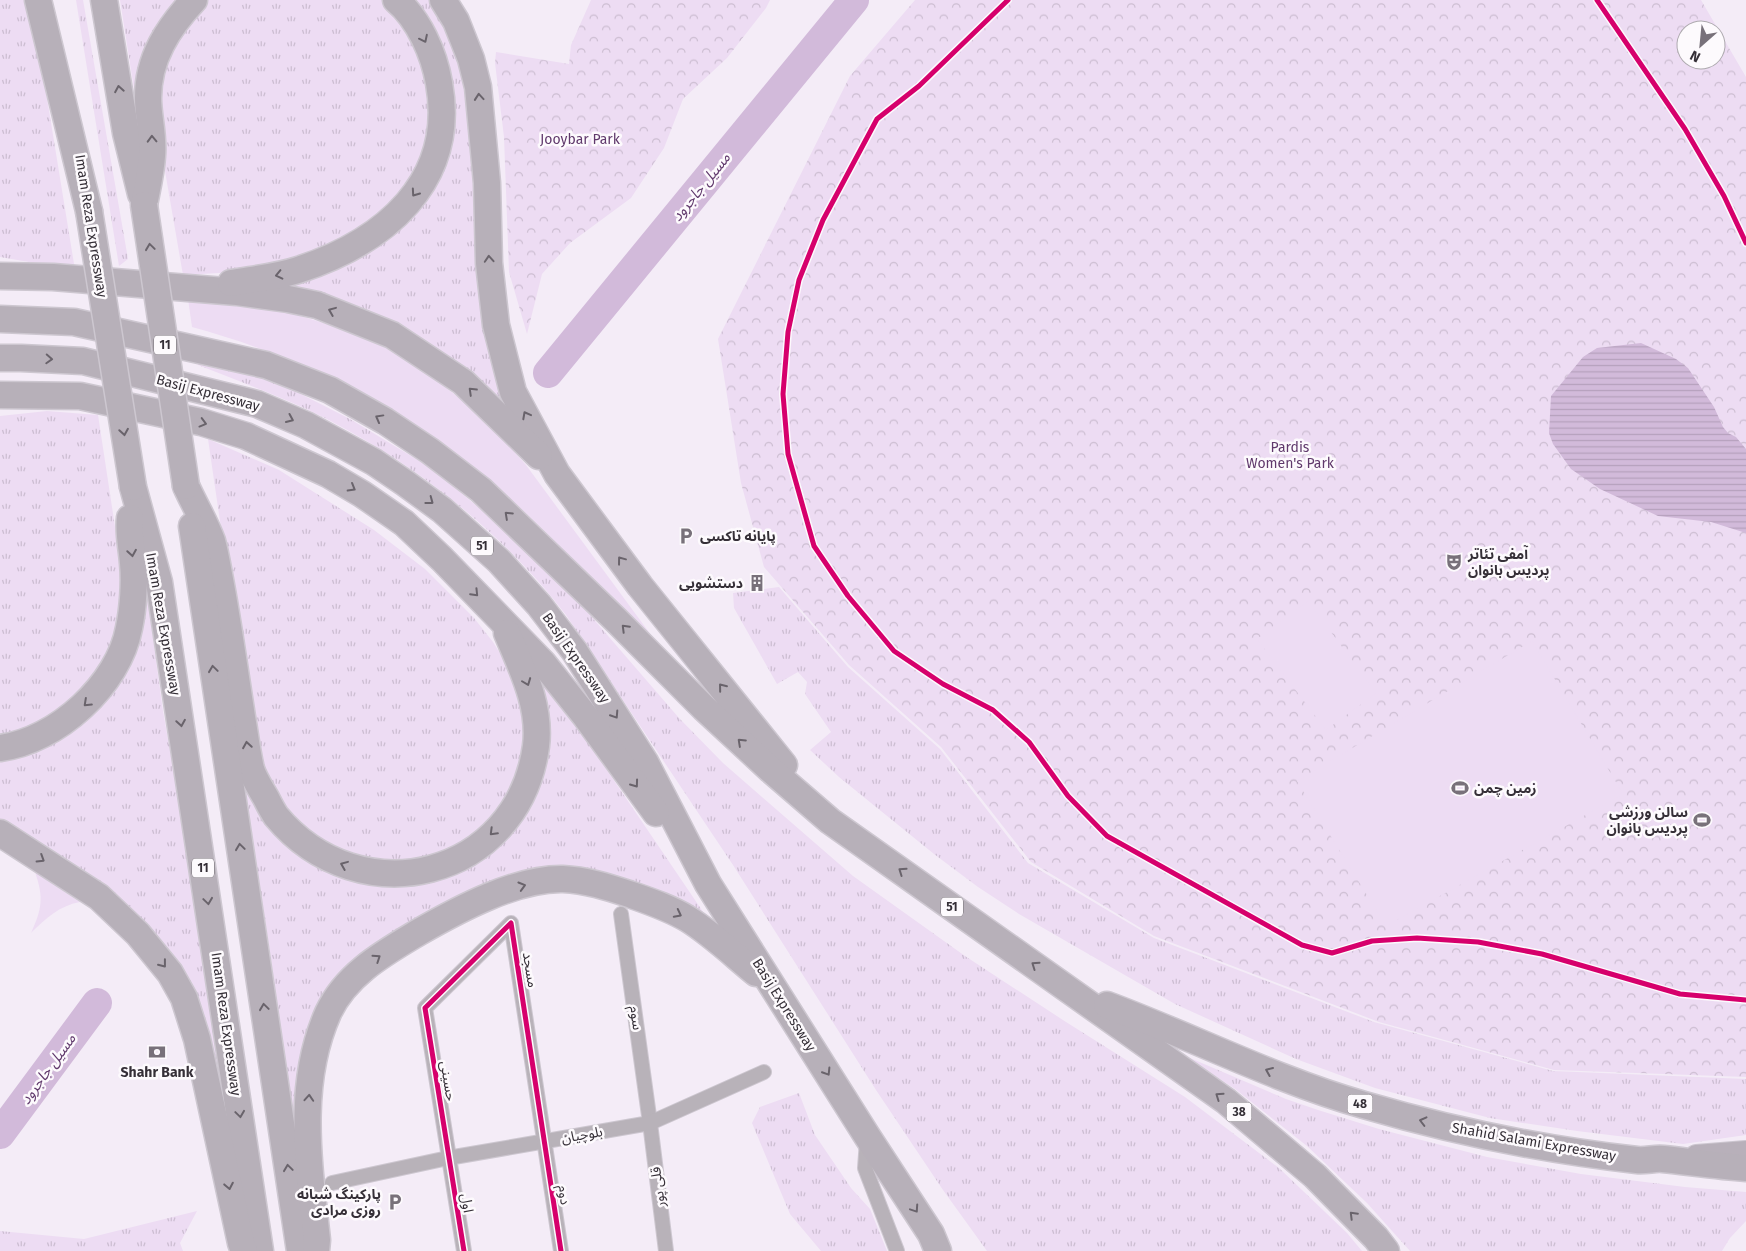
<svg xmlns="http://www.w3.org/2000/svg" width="1746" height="1251" viewBox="0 0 1746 1251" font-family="'Fira Sans','Noto Sans Arabic',sans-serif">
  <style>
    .grass { fill: url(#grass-tufts) }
    .forest { fill: url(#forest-crowns); fill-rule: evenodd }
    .garden { fill: #eddcf3 }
    .water { fill: url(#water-rules) }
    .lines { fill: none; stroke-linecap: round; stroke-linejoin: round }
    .river { stroke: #d2bada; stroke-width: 30 }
    .street-casing { stroke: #cdc7d0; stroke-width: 16 }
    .secondary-casing { stroke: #cdc7d0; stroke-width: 22 }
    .highway-casing { stroke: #cdc7d0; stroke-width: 29 }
    .street { stroke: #b8b2b9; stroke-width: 14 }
    .secondary { stroke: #b8b0ba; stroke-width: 20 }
    .highway { stroke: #b7b0b9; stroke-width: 26 }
    .highway-bridge-casing { stroke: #cdc7d0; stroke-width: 29; stroke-linecap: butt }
    .highway-bridge { stroke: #b7b0b9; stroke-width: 26 }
    .cycleway-casing { stroke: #fdfafd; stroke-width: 8 }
    .cycleway { stroke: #d6006c; stroke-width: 5 }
    .oneway { stroke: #69636b }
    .labels { text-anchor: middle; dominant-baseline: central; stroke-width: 5; stroke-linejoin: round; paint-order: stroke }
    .shield { fill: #fdfafd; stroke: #716c72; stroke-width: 1 }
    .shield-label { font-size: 12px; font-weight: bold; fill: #352f37 }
    .park-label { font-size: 14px; fill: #60396c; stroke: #fdfafd }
    .street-label { font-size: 14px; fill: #352f37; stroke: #fdfafd }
    .poi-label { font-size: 14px; font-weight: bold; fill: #352f37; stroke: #fdfafd; text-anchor: start }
    .water-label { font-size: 15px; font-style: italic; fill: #60396c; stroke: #fdfafd }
  </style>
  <defs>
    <pattern id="grass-tufts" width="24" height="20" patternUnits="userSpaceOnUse" patternTransform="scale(1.25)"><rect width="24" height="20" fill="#eddcf3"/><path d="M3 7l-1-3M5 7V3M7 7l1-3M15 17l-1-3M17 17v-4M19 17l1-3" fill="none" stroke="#ccbdd1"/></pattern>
    <pattern id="forest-crowns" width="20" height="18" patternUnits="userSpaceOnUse" patternTransform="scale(1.25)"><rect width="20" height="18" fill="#eddcf3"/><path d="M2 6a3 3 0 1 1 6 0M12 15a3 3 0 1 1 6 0" fill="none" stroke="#ccbdd1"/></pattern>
    <pattern id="water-rules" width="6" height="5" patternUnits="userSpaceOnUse" patternTransform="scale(1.25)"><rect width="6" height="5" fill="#d2bada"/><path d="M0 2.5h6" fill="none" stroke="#b5a0bc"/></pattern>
  </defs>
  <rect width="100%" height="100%" fill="#f4ecf7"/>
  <g class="grass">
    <path d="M0 0H31L75 270 0 257Z"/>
    <path d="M76 0H83L128 259 119 266Z"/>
    <path d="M120 0H184L143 147Z"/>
    <path d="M206 0H383L388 5 425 56 433 134 398 205 311 256 237 272 183 275 156 119 157 83 182 24Z"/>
    <path d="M405 0H431L465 69 517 421 459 365 430 344 390 321 268 284 322 270 446 151Z"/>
    <path d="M197 355 293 390 350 419 431 468 495 521 545 569 590 615 679 718 723 763 853 876 965 956 1066 1022 1185 1097 1279 1168 1347 1233 1362 1251H987L943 1190 876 1090 733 865 566 615C498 527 405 455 304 408 269 392 233 379 198 365Z"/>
    <path d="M47 411 98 415 124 586 123 612 106 663 62 712 0 741V416Z"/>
    <path d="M208 439 279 470 374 530 425 569 474 618 493 642 515 677 527 725 515 794 462 847 396 867 348 858 288 818 263 775 221 528Z"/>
    <path d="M144 572 163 711 181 812 238 1182 196 1006 0 821V758L85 715Z"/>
    <path d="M779 587 848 667 940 749 1028 863 1154 938 1374 1022 1553 1071 1746 1079V1135L1683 1144 1577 1131 1490 1118 1375 1088 1296 1059 1175 1004 1019 914 978 887 934 854 839 777 810 750 831 732 805 694 807 682 798 672 777 684 734 608 733 593Z"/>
    <path d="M529 664 590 745 716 931 579 870 345 972 297 1161 271 959 227 675 264 811 408 880 524 809Z"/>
    <path d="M1183 1055 1286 1099 1318 1110 1379 1129 1487 1157 1581 1174 1685 1187 1746 1192V1221L1730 1238 1722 1251H1410L1367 1203 1307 1146 1235 1089Z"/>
    <path d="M799 1093 815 1135 851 1188 870 1209 887 1251H821L790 1214 752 1123 760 1107Z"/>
    <path d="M197 1211 180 1243 183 1251H0V1231L84 1239Z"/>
  </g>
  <g class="forest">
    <path d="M591 0H770L766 8 727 58 683 99 664 148 631 198 570 243 542 274 527 334 509 272 504 137 495 63 496 52 569 64 571 45Z"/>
    <path d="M915 0H1701L1746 77V1077L1554 1070 1379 1022 1154 936 1031 862 941 747 849 665 764 567 741 483 718 339 850 76ZM1686 30H1716V60H1686Z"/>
  </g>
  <g class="garden">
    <path d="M188 299 284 311 340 328 391 350 443 385 484 418 526 465 679 673C609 600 542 520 462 458 383 396 287 353 192 327Z"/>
    <path d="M1308 601 1376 693 1326 730 1257 639Z"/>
    <path d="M1532 641 1623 794 1386 926 1297 781Z"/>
    <path d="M35 872 80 902C59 906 46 918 31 933 42 909 44 898 35 872Z"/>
  </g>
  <path class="water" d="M1641 343 1676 359 1688 368 1714 407 1723 427 1728 433 1736 437 1746 449V533L1711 522 1658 516 1600 489 1571 469 1553 444 1549 433 1551 396 1583 357 1597 348Z"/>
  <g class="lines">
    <g class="river">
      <path d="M548 373 854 0"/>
      <path d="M0 1134 97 1003"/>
    </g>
    <g class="street-casing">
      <g id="street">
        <path d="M621 914 650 1123 666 1251"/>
        <path d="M867 1140 865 1168 897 1251"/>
        <path d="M332 1183 448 1158 650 1123 764 1072"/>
        <path d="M464 1251 425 1008 511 923 561 1251"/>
      </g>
    </g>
    <g class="secondary-casing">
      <path id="secondary" d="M1696 1155 1746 1151"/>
    </g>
    <g class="highway-casing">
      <g id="highway">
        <path d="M38 0 89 211"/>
        <path d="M104 0 126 133 141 194"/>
        <path d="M443 0 456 21 471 59 478 87 487 183 489 263 496 325 513 392 557 474 640 586 784 765"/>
        <path d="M144 205C147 189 151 172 152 156 154 136 148 117 148 98 148 58 168 28 194 0"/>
        <path d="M0 276 53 277 237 292 288 299 317 305 392 335 463 382 539 456"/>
        <path d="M231 283C254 279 277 277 298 270 384 242 457 182 439 83 434 54 419 19 396 0"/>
        <path d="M0 319 74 322 266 365 330 390 385 421 430 451 481 490 616 620 704 708 771 770 830 821 1226 1101 1315 1176 1376 1238 1386 1251"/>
        <path d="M0 358H21L83 361 257 404 306 425 374 462 405 483 442 510 499 561 539 605 575 652 645 762 708 884 867 1136 931 1234 938 1251"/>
        <path d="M0 395 80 396 201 422 246 436 328 474 362 494 404 523 442 559 543 663 586 717 656 813"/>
        <path d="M186 486C194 504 205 522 212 541 216 555 218 570 221 585 229 628 235 673 242 717 245 734 247 752 251 769 254 779 261 789 266 798 269 804 272 810 276 816 360 917 518 879 536 746 541 706 522 669 507 633"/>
        <path d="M133 487 159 582 260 1251"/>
        <path d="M192 526 300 1251"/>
        <path d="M0 748C57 741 119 684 129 628 133 609 135 582 133 563 132 548 128 533 130 518"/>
        <path d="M0 833 99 897 138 934 170 973 184 998 197 1039 241 1243 244 1251"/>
        <path d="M1107 1005C1193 1037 1276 1080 1364 1105 1453 1131 1545 1150 1637 1160 1646 1161 1655 1158 1663 1159 1691 1162 1718 1166 1746 1168"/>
        <path d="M316 1251 317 1240C309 1165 296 1085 328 1013 346 974 384 953 419 932 459 909 517 878 563 879 586 880 608 887 629 894 649 901 670 908 688 919 712 934 734 955 756 973"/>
      </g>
    </g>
    <use href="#street" class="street"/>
    <use href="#secondary" class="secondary"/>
    <use href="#highway" class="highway"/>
    <g class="highway-bridge-casing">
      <g id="highway-bridge">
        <path d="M144 205 186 486"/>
        <path d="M89 211 133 487"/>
      </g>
    </g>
    <use href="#highway-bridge" class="highway-bridge"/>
    <g class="cycleway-casing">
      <g id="cycleway">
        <path d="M1008 0 919 86 877 119 823 220 799 280 788 332 783 394 788 454 814 546 848 596 894 651 943 684 993 710 1029 742 1068 796 1107 836 1302 945 1332 953 1372 941 1417 938 1478 942 1542 954 1680 994 1746 1000"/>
        <path d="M1597 0 1685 129 1724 196 1746 243"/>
        <path d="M464 1251 425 1008 511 923 561 1251"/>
      </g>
    </g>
    <use href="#cycleway" class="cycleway"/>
  </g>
  <defs><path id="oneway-chevron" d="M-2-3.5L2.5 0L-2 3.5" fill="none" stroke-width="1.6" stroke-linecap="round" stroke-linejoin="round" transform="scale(1.25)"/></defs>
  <g class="oneway">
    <use href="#oneway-chevron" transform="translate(424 39) rotate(64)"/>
    <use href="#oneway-chevron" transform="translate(119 89) rotate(-100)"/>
    <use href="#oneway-chevron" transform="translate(479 97) rotate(-95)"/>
    <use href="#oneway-chevron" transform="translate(152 139) rotate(-92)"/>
    <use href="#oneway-chevron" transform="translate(415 193) rotate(125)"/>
    <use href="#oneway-chevron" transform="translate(150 247) rotate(-98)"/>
    <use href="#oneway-chevron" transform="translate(489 259) rotate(-94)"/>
    <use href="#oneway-chevron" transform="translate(279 275) rotate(167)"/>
    <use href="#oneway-chevron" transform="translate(332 311) rotate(-158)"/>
    <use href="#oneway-chevron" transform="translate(49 359) rotate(3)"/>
    <use href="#oneway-chevron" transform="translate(472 391) rotate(-136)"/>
    <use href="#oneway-chevron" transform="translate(526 415) rotate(-118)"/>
    <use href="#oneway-chevron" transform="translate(379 418) rotate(-151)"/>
    <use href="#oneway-chevron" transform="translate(290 419) rotate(24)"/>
    <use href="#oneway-chevron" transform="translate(203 423) rotate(15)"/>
    <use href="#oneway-chevron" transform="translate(124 432) rotate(81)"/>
    <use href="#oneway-chevron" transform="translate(352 488) rotate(30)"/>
    <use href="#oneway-chevron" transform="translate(430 501) rotate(37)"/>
    <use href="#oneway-chevron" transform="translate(508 515) rotate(-137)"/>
    <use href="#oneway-chevron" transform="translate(132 553) rotate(81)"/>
    <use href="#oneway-chevron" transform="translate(621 560) rotate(-127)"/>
    <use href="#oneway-chevron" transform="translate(475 593) rotate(46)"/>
    <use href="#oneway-chevron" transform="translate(625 628) rotate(-135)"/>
    <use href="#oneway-chevron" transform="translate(213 669) rotate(-98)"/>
    <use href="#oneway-chevron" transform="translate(527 682) rotate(69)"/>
    <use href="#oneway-chevron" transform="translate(722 687) rotate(-129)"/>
    <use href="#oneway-chevron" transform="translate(87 703) rotate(137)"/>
    <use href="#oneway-chevron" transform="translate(615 715) rotate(57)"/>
    <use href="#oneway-chevron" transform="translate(181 723) rotate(81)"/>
    <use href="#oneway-chevron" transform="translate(741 742) rotate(-137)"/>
    <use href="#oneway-chevron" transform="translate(247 745) rotate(-99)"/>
    <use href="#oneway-chevron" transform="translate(635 784) rotate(54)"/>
    <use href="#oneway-chevron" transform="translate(493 832) rotate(135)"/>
    <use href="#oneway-chevron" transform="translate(240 847) rotate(-98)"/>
    <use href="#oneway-chevron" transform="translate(41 859) rotate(32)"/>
    <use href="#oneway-chevron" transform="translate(344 865) rotate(-158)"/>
    <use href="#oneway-chevron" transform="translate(902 871) rotate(-145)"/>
    <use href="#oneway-chevron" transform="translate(522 886) rotate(-16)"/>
    <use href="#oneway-chevron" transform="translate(208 901) rotate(82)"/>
    <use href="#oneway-chevron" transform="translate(678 914) rotate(27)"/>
    <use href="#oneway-chevron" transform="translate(377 958) rotate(-34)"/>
    <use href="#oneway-chevron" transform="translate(163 964) rotate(52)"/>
    <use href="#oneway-chevron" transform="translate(1035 965) rotate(-145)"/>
    <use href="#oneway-chevron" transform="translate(264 1007) rotate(-98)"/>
    <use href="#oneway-chevron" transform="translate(1269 1071) rotate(-157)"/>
    <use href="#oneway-chevron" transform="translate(827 1072) rotate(58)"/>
    <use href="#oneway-chevron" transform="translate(1219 1096) rotate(-145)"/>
    <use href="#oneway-chevron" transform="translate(309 1098) rotate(-86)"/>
    <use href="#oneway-chevron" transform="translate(240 1114) rotate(82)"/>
    <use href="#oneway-chevron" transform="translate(1423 1121) rotate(-166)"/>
    <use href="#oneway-chevron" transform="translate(288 1168) rotate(-98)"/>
    <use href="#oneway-chevron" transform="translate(229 1186) rotate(79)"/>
    <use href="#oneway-chevron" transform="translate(915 1209) rotate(56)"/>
    <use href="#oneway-chevron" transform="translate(1353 1215) rotate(-135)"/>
  </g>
  <defs>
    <g id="parking-bare" transform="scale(1.35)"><path d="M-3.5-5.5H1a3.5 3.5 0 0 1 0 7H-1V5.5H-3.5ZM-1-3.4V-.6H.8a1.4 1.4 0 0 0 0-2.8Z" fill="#78717a" stroke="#fdfafd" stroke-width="2.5" paint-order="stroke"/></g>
    <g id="theatre-bare" transform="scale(1.35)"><path d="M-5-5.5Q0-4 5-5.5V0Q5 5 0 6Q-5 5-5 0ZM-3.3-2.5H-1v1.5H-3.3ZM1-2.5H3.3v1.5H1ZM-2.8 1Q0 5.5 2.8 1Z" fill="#78717a" stroke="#fdfafd" stroke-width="2.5" paint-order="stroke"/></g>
    <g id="building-bare" transform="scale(1.35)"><path d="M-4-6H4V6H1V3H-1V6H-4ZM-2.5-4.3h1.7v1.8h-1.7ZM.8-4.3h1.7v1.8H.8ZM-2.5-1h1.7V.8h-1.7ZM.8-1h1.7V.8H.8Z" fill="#78717a" stroke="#fdfafd" stroke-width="2.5" paint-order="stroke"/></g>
    <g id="stadium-bare" transform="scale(1.35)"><path d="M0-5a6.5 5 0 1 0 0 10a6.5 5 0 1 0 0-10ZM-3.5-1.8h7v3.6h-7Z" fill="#78717a" stroke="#fdfafd" stroke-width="2.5" paint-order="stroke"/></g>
    <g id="bank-bare" transform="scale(1.35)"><path d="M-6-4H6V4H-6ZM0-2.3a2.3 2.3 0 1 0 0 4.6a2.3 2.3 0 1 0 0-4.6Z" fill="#78717a" stroke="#fdfafd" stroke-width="2.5" paint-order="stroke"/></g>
  </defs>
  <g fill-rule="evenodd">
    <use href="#parking-bare" x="686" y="536"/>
    <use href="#theatre-bare" x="1454" y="562"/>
    <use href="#building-bare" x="757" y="583"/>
    <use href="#stadium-bare" x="1460" y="788"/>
    <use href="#stadium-bare" x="1702" y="820"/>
    <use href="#bank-bare" x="157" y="1052"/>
    <use href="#parking-bare" x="395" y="1202"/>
  </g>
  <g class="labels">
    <g class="shield">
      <rect x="154" y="335.5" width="22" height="19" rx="4"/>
      <rect x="471" y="536.5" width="22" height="19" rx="4"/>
      <rect x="192" y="858.5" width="22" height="19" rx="4"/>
      <rect x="941" y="897.5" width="22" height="19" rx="4"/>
      <rect x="1347.5" y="1094.5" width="25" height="19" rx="4"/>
      <rect x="1226.5" y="1102.5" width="25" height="19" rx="4"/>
    </g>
    <g class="shield-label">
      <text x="165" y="345">11</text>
      <text x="482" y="546">51</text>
      <text x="203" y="868">11</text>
      <text x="952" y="907">51</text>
      <text x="1360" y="1104">48</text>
      <text x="1239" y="1112">38</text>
    </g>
    <g class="park-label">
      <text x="580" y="139">Jooybar Park</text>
      <text x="1290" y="447">Pardis<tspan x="1290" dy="16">Women's Park</tspan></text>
    </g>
    <g class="street-label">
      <text transform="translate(91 226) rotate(81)">Imam Reza Expressway</text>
      <text transform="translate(208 393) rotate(15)">Basij Expressway</text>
      <text transform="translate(163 624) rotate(80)">Imam Reza Expressway</text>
      <text transform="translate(576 658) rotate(55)">Basij Expressway</text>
      <text transform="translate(530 970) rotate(81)">مسجد</text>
      <text transform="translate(784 1005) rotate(58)">Basij Expressway</text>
      <text transform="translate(636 1018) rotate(82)">سوم</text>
      <text transform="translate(226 1024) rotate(82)">Imam Reza Expressway</text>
      <text transform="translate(448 1081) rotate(81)">حسینی</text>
      <text transform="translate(582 1135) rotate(-10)">بلوچیان</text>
      <text transform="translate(1534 1142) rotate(10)">Shahid Salami Expressway</text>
      <text transform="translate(658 1187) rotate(-97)">قلی پور</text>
      <text transform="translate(564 1195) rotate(82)">دوم</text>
      <text transform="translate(467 1203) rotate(81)">اول</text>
    </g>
    <g class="poi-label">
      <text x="700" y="536">پایانه تاکسی</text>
      <text x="1468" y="554">آمفی تئاتر<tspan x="1468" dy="16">پردیس بانوان</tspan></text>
      <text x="743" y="583" text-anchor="end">دستشویی</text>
      <text x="1474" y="788">زمین چمن</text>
      <text x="1688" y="812" text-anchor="end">سالن ورزشی<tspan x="1688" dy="16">پردیس بانوان</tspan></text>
      <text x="157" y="1072" text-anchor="middle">Shahr Bank</text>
      <text x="381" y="1194" text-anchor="end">پارکینگ شبانه<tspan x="381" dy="16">روزی مرادی</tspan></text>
    </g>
    <g class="water-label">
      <text transform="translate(701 187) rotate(-51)">مسیل جاجرود</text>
      <text transform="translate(48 1069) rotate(-54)">مسیل جاجرود</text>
    </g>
  </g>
  <g transform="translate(1701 45) rotate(207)"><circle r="24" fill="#fdfafd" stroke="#ada9ae"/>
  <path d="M0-4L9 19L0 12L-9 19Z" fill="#78717a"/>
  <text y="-8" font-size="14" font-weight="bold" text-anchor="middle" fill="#352f37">N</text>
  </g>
</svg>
